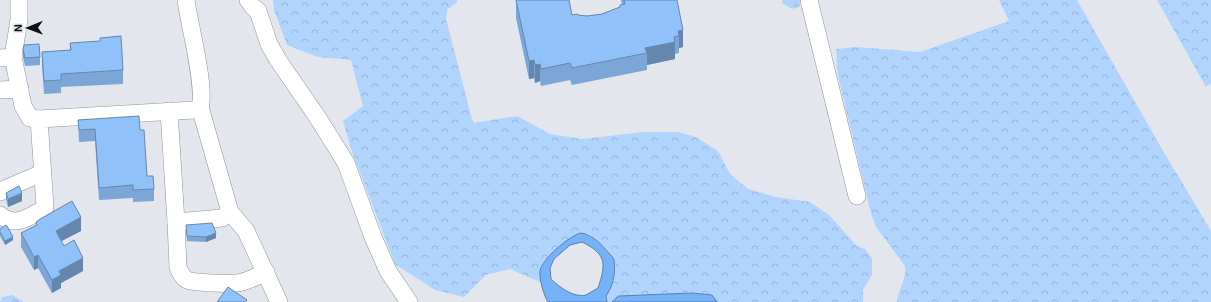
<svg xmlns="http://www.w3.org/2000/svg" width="1211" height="302" viewBox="0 0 1211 302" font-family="'Exo 2',sans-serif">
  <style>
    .grass { fill: url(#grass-tufts) }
    .forest { fill: url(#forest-crowns) }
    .water { fill: #75b2f7; stroke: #5681b2; fill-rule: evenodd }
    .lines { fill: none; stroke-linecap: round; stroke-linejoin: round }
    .minor-casing { stroke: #8f9398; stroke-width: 18 }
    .minor { stroke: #fff; stroke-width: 17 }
    .wall { fill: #7ca6d6 }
    .shaded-wall { fill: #6587ae }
    .building { fill: #90c1f9; stroke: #6587ae }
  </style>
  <defs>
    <pattern id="grass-tufts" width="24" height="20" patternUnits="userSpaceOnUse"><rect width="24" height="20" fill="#b0d4fd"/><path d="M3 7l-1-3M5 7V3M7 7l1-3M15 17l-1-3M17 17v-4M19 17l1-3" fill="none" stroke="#96b5d8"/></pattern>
    <pattern id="forest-crowns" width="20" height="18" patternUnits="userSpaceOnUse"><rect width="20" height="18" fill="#b0d4fd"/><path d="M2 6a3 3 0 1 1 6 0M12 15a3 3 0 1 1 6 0" fill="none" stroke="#96b5d8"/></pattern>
  </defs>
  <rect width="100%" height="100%" fill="#e3e7ed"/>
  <path class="grass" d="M782 0H801V1L799 7 792 9 782 3Z"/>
  <g class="forest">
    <path d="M273 0H457V2L447 10 446 19 473 123 517 116 550 134 582 139 644 132H678L696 137 718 151 730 174 748 189 776 197 810 202 829 215 857 246 865 249 872 258V275L863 290V302H717L712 295 692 293 617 297 612 302H607L606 296C613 287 618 271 614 259 611 251 596 240 589 234L570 238 548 258 542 264 540 271 542 283 510 269 486 275 464 297 435 290 395 264 352 152 343 121 363 106 351 60 318 57 287 45 274 10Z"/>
    <path d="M999 0H1077L1159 144 1211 231V302H897C898 289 907 280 905 266L876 227 871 213 838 76 836 49 856 47 920 52 1009 21Z"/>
    <path d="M1157 0H1211V83L1206 87Z"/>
    <path d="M12 295 24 302H0L2 297Z"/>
  </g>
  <g class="water">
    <path d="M581 233C593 235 601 244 609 253 611 255 613 257 614 260 616 273 613 286 606 296L607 302H548C544 296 539 279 540 271 541 260 570 235 581 233ZM582 242C607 254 606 264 598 288 594 290 590 293 586 295 574 298 559 287 551 279L550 268 554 259 570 245Z"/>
    <path d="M692 293 712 295 717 302H612L617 297 619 296Z"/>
  </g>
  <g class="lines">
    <g class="minor-casing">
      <g id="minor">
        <path d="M248 0 253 7 258 11 269 44 278 60 318 118 346 163 373 237 388 271 409 302"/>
        <path d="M809 0 857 196"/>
        <path d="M13 57 23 106 30 118 39 119"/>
        <path d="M0 58 13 57 19 20V0"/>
        <path d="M0 90 20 89"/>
        <path d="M169 111 176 222 222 218 230 212 200 107"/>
        <path d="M0 192 7 188 42 173"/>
        <path d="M230 212 246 231 279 302"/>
        <path d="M0 215C16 228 28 217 44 209L45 207 39 119 194 110 200 107C206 88 189 23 186 0"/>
        <path d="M176 222 178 267C180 273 182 277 187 280 194 283 228 284 237 283 247 282 257 276 266 272"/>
      </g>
    </g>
    <use href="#minor" class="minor"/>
  </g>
  <g class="wall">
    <path d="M516 0 572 15 587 16 602 14 620 7 622 5 621 0H677L683 47 679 48V53L675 54V59L647 65V70L572 85 570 80 541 86 540 81 535 83 534 78 529 79 516 18Z"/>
    <path d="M70 43 123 70V84L61 87V93L44 94 42 65V52L70 50Z"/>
    <path d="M23 49 40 57V65L25 66 23 57Z"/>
    <path d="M78 120 140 130 147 176 154 189V201L133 202V198L99 200 95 141 79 142Z"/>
    <path d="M6 193 22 201 8 207 6 200Z"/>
    <path d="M36 222 81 231 61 241 64 246 83 271 61 283V288L52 293 38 268 34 270 21 247V233L36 225Z"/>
    <path d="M186 225 216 238 206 242 187 241Z"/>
    <path d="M0 229 13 240 5 245 0 236Z"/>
  </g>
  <g class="shaded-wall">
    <path d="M683 30V47L679 48V36L678 31Z"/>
    <path d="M675 42V59L647 65V53L645 48Z"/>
    <path d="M534 60V78L529 79V61Z"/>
    <path d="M540 64V81L535 83V65Z"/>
    <path d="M22 193V201L8 207V199Z"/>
    <path d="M81 217V231L56 244V231Z"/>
    <path d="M216 233V238L206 242V237Z"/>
    <path d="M13 237V240L5 245V241Z"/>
    <path d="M38 255V268L34 270V257Z"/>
    <path d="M83 258V271L61 283V288L52 293V280L59 271Z"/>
  </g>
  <g class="building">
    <path d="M516 0H569L572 15 577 14 578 15 587 16 602 14 620 7V5L625 4 624 0H677L683 30 678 31 679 36 674 37 675 42 645 48 647 53 572 68 570 63 541 69 540 64 535 65 534 60 529 61Z"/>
    <path d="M121 36 123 70 61 74V80L44 81 42 52 71 50 70 43 100 41V38Z"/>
    <path d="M39 44 40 57 25 58 23 49 24 45Z"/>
    <path d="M139 116 140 130H144L147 176H153L154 189 133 190V185L99 188 95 129 79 130 78 120Z"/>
    <path d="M19 186 22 193 8 199 6 193Z"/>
    <path d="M72 201 81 217 56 231 64 246 74 240 83 258 59 271 61 275 52 280 38 255 34 257 21 233 37 225 36 222 40 219Z"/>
    <path d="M212 223 216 233 206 237 187 236 186 225Z"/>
    <path d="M6 225 7 226 13 237 5 241 0 232V229Z"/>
    <path d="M228 287 247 300 245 302H217Z"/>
  </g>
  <g transform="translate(28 28) rotate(269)" stroke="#e3e7ed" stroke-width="3" paint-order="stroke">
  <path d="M0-3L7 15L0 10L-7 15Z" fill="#0e0f11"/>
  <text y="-6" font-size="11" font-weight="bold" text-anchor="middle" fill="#0e0f11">N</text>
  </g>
</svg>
